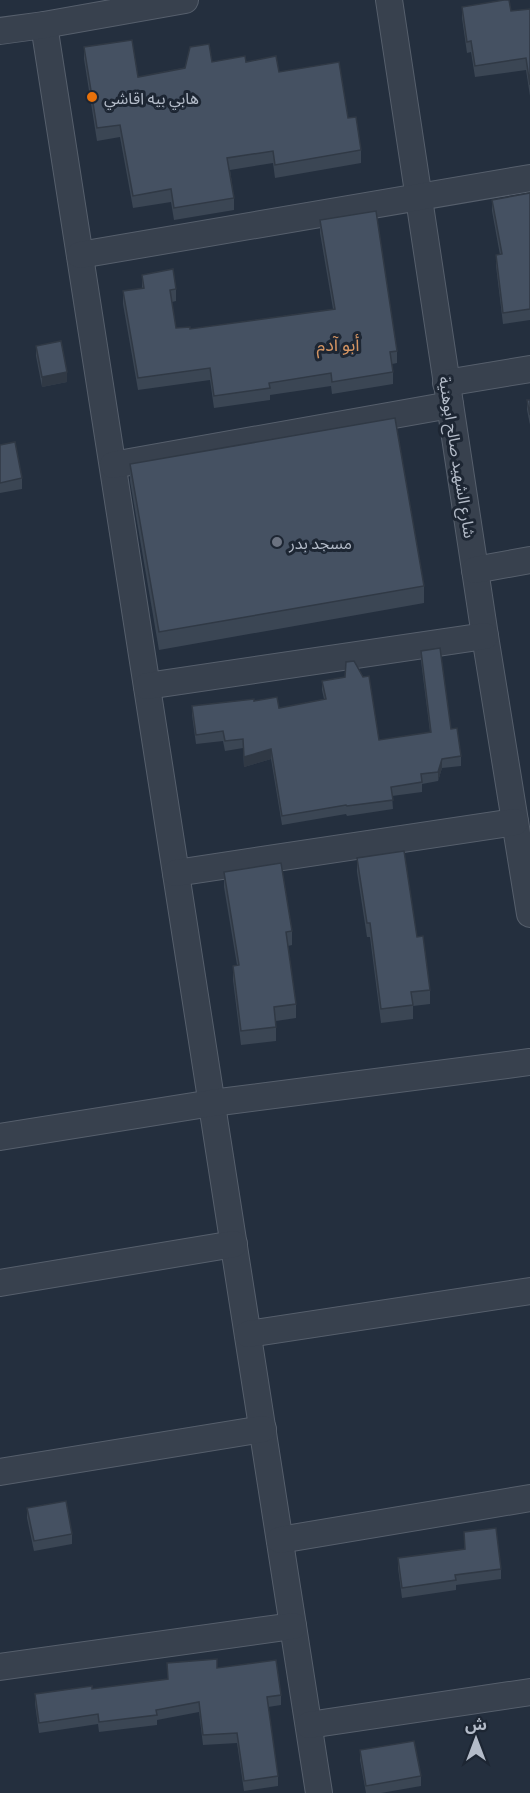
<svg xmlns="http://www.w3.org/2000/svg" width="530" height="1793" viewBox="0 0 530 1793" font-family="'Exo 2','Noto Sans Arabic',sans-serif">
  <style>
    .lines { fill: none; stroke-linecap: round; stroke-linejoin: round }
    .minor-casing { stroke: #565f6c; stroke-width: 28 }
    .minor { stroke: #38414e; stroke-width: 26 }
    .wall { fill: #3b4654 }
    .shaded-wall { fill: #303945 }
    .building { fill: #455162; stroke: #303945; stroke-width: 1.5 }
    .food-dot { fill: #e8710a; stroke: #1d2633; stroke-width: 2 }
    .worship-dot { fill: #6b7280; stroke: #1d2633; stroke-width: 2 }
    .labels { text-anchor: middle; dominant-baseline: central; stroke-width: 6; stroke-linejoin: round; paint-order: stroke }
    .poi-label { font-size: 16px; fill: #b4bcc9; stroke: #1d2633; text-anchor: start }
    .street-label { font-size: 16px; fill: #b4bcc9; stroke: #1d2633 }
    .neighbourhood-label { font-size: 18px; fill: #d59563; stroke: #1d2633 }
  </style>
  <rect width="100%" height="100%" fill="#242f3e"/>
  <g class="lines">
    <g class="minor-casing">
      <g id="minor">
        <path d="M389 0 485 636 530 914"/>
        <path d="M44 25 319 1793"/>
        <path d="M0 31 44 25 185 0"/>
        <path d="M80 255 530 178"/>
        <path d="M446 383 530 369"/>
        <path d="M113 465 450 405"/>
        <path d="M475 570 530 560"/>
        <path d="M147 686 485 636"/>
        <path d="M176 873 515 822"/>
        <path d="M0 1137 212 1103 530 1062"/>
        <path d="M0 1283 234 1244"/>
        <path d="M248 1334 530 1291"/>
        <path d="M0 1472 263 1429"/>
        <path d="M280 1540 530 1498"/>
        <path d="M0 1667 293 1626"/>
        <path d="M309 1725 530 1692"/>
      </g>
    </g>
    <use href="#minor" class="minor"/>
  </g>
  <g class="wall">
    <path d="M462 7 511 11 530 9V96L526 70 475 77 471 52 467 53 462 18Z"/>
    <path d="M84 47 138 77 212 62H246L279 72 348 118 361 150V163L275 178 273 163 230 170 234 198V210L174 220 171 202 133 208 120 137 97 141 84 59Z"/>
    <path d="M530 193V320L503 324 496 266V255H500L492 211V200Z"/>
    <path d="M320 220 397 351V363L392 364 393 372V384L332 394 331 386 270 395V400L214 408 210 380 138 390 123 304V291L142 288V275L176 289V301L172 302 176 328 190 329 333 309 320 233Z"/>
    <path d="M36 346 67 382 42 387 36 356Z"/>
    <path d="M527 400H530V425L527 410Z"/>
    <path d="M0 445 22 478V489L0 493Z"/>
    <path d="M130 464 424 586V603L159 650 130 481Z"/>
    <path d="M421 651 451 729 461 756V766L442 768 438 781 422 784V792L392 796 393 809 347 816 346 814 282 825 271 759 244 767 243 748 225 751 223 741 196 744 192 715V706L254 701 279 708 324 699 322 690V681L379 740 430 732 421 661Z"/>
    <path d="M357 858 417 937 430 990V1004L413 1006V1019L381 1023 370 937H367L357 872Z"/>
    <path d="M224 872 292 931V945L288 946 296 1004V1018L276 1021V1041L241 1045 233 980V966L237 965 224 887Z"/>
    <path d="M27 1508 72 1534V1544L34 1551 27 1518Z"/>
    <path d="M464 1532 501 1569V1579L456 1585V1590L402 1598 398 1568V1558L464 1549Z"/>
    <path d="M217 1668 281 1695V1705L268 1707 278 1776V1786L244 1791 237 1743 203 1745 199 1712 157 1720V1725L99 1732 98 1724 39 1733 35 1704V1694L92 1689 168 1679Z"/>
    <path d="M360 1750 421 1776V1786L381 1793H366L360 1760Z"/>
  </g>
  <g class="shaded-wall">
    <path d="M67 372V382L42 387V377Z"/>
    <path d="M271 749V759L244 767V757Z"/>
    <path d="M442 759V768L438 781V772Z"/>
  </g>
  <g class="building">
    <path d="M504 0H509L511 11 530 9V85L526 58 475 66 471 41 467 42 462 7Z"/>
    <path d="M132 40 138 77 185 68 190 47 209 44 212 62 245 56 246 62 276 56 279 72 339 62 348 118 356 117 361 150 275 165 273 151 227 158 234 198 174 208 171 189 133 196 120 125 97 128 84 47Z"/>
    <path d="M530 193V309L503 313 496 255 502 254 492 200Z"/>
    <path d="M376 211 397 351 390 352 393 372 332 382 331 373 269 383 270 388 214 396 210 368 138 378 123 291 144 288 142 275 173 269 176 289 170 290 176 328 190 327V329L335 309 320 220Z"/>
    <path d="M61 341 67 372 42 377 36 346Z"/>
    <path d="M527 400H530V415Z"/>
    <path d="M395 418 424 586 159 632 130 464Z"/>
    <path d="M15 442 22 478 0 483V445Z"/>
    <path d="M440 648 451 729 457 728 461 756 442 759 438 772 421 774 422 782 391 787 393 800 347 806 346 805 282 816 271 749 244 757 243 739 225 741 223 731 196 735 192 706 254 699V701L277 697 279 708 326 699 322 681 345 677 346 662 354 661 363 677 369 676 379 740 431 732 421 651Z"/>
    <path d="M404 851 417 937 423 936 430 990 411 992 413 1005 381 1009 370 923H367L357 858Z"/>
    <path d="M281 863 292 931 286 932 296 1004 274 1007 276 1027 241 1031 233 966 239 965 224 872Z"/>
    <path d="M66 1501 72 1534 34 1541 27 1508Z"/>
    <path d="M496 1528 501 1569 455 1575 456 1580 402 1588 398 1558 465 1549 464 1532Z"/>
    <path d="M217 1659V1668L276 1660 281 1695 267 1697 278 1776 244 1781 237 1733 203 1735 199 1702 156 1710 157 1715 99 1722 98 1714 39 1723 35 1694 92 1686V1689L168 1679 167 1663Z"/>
    <path d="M414 1741 421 1776 366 1786 360 1750Z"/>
  </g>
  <circle class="food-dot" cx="92" cy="97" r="6"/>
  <circle class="worship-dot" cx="277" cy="542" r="6"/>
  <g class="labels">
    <g class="poi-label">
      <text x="104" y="97">هابي بيه اقاشي</text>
      <text x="289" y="542">مسجد بدر</text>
    </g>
    <g class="street-label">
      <text transform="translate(458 457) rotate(81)">شارع الشهيد صالح ابوهنية</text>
    </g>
    <g class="neighbourhood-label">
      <text x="338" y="344">أبو آدم</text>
    </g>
  </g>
  <g transform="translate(476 1739)" stroke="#1d2633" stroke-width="4.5" paint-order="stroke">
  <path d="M0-4.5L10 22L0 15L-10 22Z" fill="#b4bcc9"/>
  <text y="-9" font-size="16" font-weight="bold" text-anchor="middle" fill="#b4bcc9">ش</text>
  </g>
</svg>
